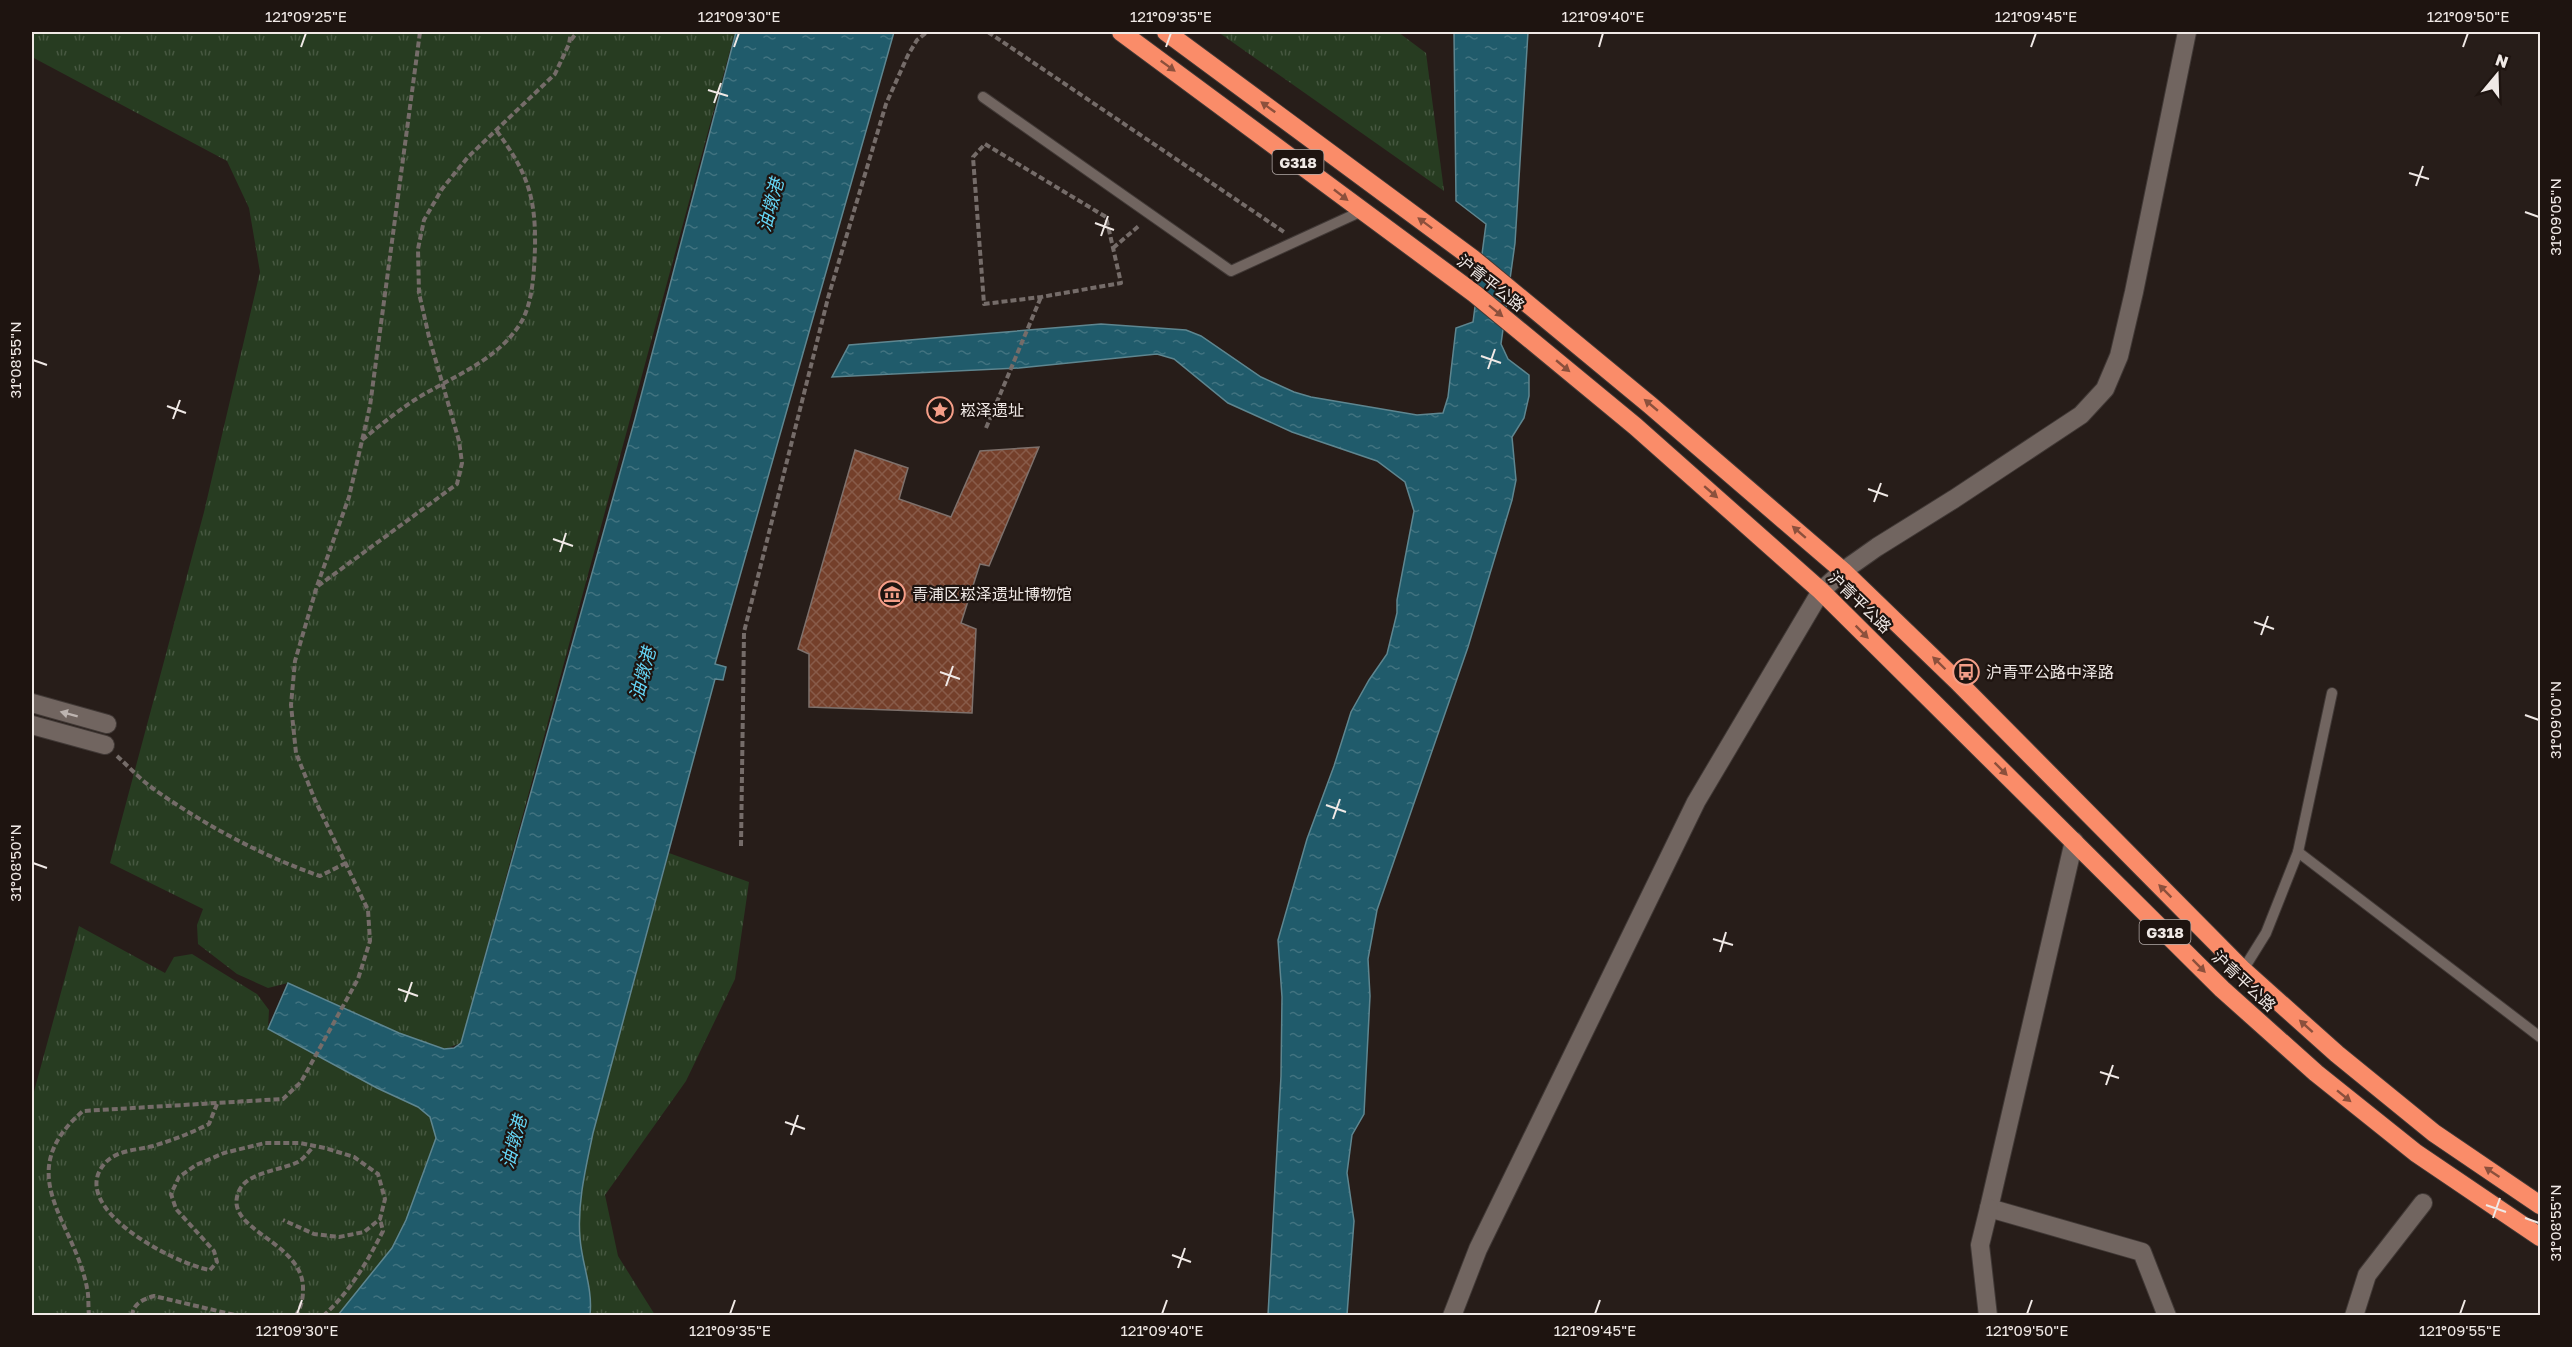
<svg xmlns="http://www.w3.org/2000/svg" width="2572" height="1347" viewBox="0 0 2572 1347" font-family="'Golos Text','Noto Sans SC',sans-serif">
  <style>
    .grass { fill: url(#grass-tufts) }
    .water { fill: url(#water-ripples); stroke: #5e8690; stroke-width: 1.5 }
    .building { fill: url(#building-cross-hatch); stroke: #7e716c; stroke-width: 1.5 }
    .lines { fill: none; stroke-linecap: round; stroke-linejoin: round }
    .lane-casing { stroke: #413936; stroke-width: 12 }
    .street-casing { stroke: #413936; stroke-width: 20 }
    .secondary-casing { stroke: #413936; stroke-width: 20 }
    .highway-casing { stroke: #413936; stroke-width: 20 }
    .path { stroke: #756c69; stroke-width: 4; stroke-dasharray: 6 3; stroke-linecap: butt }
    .lane { stroke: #716560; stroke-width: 10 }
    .street { stroke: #716560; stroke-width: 18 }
    .secondary { stroke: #716560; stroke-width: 18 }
    .highway { stroke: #fa8c69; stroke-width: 18 }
    .oneway { fill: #8c503c }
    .oneway2 { fill: #bdb4b0 }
    .ticks { fill: none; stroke: #f0e9e6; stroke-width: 2 }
    .labels { text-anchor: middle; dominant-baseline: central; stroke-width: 4.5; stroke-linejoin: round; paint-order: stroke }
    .shield { fill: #1e1410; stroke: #b1a9a6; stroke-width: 1.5 }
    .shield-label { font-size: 15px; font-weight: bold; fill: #f0e9e6 }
    .street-label { font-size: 16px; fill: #f0e9e6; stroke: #1e1410 }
    .poi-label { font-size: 16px; fill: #f0e9e6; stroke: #1e1410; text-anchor: start }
    .water-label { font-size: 18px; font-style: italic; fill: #65d5f5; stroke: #1e1410 }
    .neatline { fill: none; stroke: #f0e9e6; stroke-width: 2 }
    .ticks-label { font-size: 15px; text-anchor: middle; fill: #f0e9e6 }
  </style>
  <defs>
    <pattern id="grass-tufts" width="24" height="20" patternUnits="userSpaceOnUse" patternTransform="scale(1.5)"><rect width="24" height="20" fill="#273c21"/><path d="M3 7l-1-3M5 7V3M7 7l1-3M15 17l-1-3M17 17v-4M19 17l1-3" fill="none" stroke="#475841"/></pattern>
    <pattern id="water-ripples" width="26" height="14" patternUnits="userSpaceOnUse" patternTransform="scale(1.5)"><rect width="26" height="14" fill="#205b6b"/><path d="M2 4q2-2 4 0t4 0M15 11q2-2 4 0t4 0" fill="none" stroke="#417380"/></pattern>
    <pattern id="building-cross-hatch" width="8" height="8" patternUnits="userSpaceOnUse" patternTransform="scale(1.5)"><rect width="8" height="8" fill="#743f2a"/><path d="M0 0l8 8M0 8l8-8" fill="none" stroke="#885b49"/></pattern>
  </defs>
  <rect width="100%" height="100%" fill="#271d19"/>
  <g class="grass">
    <path d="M32 32H735L461 1043 445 1049 399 1033 288 983 268 988 237 974 198 944 197 925 203 909 110 863 204 512 260 272 249 208 227 161 32 57Z"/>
    <path d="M1218 32H1398L1426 53 1444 191Z"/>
    <path d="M669 853 749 882 735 979 686 1081 605 1195 618 1256 655 1315 32 1316V1099L79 926 165 973 174 957 192 954 257 994 269 1010 268 1029 585 1172 593 1133Z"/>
  </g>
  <g class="water">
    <path d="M736 32H894L715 664 726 667 723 680 715 679 593 1133C586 1167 577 1203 580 1238 582 1265 593 1288 590 1315H338L392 1248 406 1220 436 1138 430 1117 418 1107 377 1088 268 1029 288 983 399 1033 444 1049 454 1048 461 1043 635 419Z"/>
    <path d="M1454 32H1528L1515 243 1501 344 1508 359 1529 375V396L1524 418 1512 437 1516 480 1512 500 1468 647 1377 910 1368 959 1370 996 1364 1114 1352 1135 1347 1173 1354 1221 1347 1315H1268L1281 1076 1282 997 1278 940 1307 839 1334 766 1351 712 1369 680 1387 654 1397 613V600L1414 511 1405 482 1377 461 1292 432 1228 403 1174 359 1157 354 1019 368 832 377 849 345 1101 324 1186 330 1201 336 1261 377 1294 392 1311 397 1417 415 1443 413 1448 397 1456 328 1473 322 1486 224 1456 201Z"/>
  </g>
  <path class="building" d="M1039 447 989 566 980 564 961 623 976 629 972 713 809 707V654L798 649 855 450 908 468 899 499 951 517 980 451Z"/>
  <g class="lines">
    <g class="lane-casing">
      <g id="lane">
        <path d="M983 97 1231 271 1362 211"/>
        <path d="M2298 852 2540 1037"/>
        <path d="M2243 970 2266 933 2298 852 2332 693"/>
      </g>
    </g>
    <g class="street-casing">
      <g id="street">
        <path d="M2074 841 1989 1208 2142 1252 2167 1316"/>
        <path d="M1988 1316 1980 1245 1989 1208"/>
        <path d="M2354 1316 2367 1275 2423 1203"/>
      </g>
    </g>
    <g class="secondary-casing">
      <g id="secondary">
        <path d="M32 703 107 724"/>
        <path d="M32 725 105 745"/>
        <path d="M1452 1316 1478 1249 1696 802 1821 591 1843 571 1877 547 1954 499 2081 415 2105 389 2119 356 2134 292 2187 32"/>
      </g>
    </g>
    <g class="highway-casing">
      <g id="highway">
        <path d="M1121 32 1475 294 1635 426 1821 591 2222 989 2316 1073 2416 1153 2540 1237"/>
        <path d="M1166 32 1472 258 1650 405 1843 571 1956 680 2243 970 2337 1054 2434 1133 2540 1205"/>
      </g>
    </g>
    <g class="path">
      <path d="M988 32 1284 232"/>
      <path d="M571 40 577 32"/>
      <path d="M985 144 1106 217 1121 283 1041 297 984 304 973 157Z"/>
      <path d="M1113 248 1140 225"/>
      <path d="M986 428 1041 297"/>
      <path d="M362 440C379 426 395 413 413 401 450 377 495 363 520 324 533 304 534 272 535 248 536 196 527 172 496 130"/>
      <path d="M318 586 457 484 462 463 459 441 429 337 419 293 418 249 424 220 442 189 468 157 555 74 569 44 571 32"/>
      <path d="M117 756C129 767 141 780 155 790 205 825 262 856 320 876L346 863"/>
      <path d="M741 846 744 632 828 298 886 104 908 55 917 40 927 32"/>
      <path d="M217 1104 209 1124C191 1133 173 1140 153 1146 138 1150 118 1150 106 1162 63 1207 177 1265 210 1270L217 1262 214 1251 176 1209 171 1194 179 1177 196 1165 224 1153 265 1143H300L325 1148 354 1157 378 1174 385 1199 380 1219 364 1232 339 1237 314 1234 283 1220"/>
      <path d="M89 1316C88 1307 89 1296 87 1288 74 1220 10 1174 83 1111L283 1099 301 1082 358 979 370 941 368 910 315 800 296 753 291 705 295 661 317 586 349 497 370 406 420 32"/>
      <path d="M132 1316C133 1303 144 1299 154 1296L239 1316"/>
      <path d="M295 1316C301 1309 303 1299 303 1290 305 1240 218 1230 240 1189 249 1172 282 1170 298 1162 304 1159 309 1151 314 1146"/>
      <path d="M323 1316C350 1292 367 1262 383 1231L380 1219"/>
    </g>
    <use href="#lane" class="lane"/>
    <use href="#street" class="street"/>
    <use href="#secondary" class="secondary"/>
    <use href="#highway" class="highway"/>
  </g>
  <defs><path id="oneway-solid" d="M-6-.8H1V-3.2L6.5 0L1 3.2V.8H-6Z" transform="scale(1.5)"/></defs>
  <g class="oneway">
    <use href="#oneway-solid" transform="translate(1168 66) rotate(36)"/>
    <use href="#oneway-solid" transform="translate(1268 107) rotate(-144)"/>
    <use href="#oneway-solid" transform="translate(1341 195) rotate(38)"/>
    <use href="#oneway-solid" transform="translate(1425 223) rotate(-143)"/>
    <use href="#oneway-solid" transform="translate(1496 311) rotate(39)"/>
    <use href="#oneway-solid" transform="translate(1563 366) rotate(40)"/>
    <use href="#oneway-solid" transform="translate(1651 405) rotate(-140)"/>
    <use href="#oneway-solid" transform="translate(1711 492) rotate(41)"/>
    <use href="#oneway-solid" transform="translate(1799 532) rotate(-139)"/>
    <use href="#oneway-solid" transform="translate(1862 632) rotate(45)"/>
    <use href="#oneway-solid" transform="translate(1939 663) rotate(-136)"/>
    <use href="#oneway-solid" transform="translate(2001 769) rotate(45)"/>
    <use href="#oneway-solid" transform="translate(2165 891) rotate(-135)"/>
    <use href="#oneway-solid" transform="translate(2199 966) rotate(45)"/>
    <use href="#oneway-solid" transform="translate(2306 1026) rotate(-138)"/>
    <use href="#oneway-solid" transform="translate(2344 1096) rotate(39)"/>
    <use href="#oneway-solid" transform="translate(2492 1172) rotate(-146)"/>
  </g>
  <use class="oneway2" href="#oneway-solid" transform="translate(69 714) rotate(-165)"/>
  <path class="ticks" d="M301 47 306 33M734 47 739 33M1166 47 1171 33M1599 47 1603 33M2031 47 2036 33M2463 47 2468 33M708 90 728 96M714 103 721 83M2409 173 2429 179M2416 186 2423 166M2525 212 2539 217M1095 223 1114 230M1101 236 1108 216M1481 356 1501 363M33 360 47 365M1488 369 1495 349M167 406 186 413M173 419 180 400M1868 489 1888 496M1874 502 1881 483M553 539 573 546M560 552 566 533M2254 622 2274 629M2261 635 2268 616M940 672 960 679M946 686 953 666M2525 715 2539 720M1326 805 1346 812M1333 819 1340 799M33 863 47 868M1713 939 1733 945M1720 952 1726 932M398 989 418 996M405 1002 412 982M2100 1072 2119 1078M2106 1085 2113 1065M785 1122 805 1129M791 1135 798 1115M2486 1205 2506 1212M2493 1218 2500 1198M2525 1218 2539 1223M1172 1255 1191 1262M1178 1268 1185 1248M297 1314 302 1300M730 1314 735 1300M1162 1314 1167 1300M1595 1314 1600 1300M2027 1314 2032 1300M2460 1314 2465 1300"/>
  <defs>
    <g id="sight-ring" transform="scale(1.35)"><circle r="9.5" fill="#1e1410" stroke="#f49e88" stroke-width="1.5"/><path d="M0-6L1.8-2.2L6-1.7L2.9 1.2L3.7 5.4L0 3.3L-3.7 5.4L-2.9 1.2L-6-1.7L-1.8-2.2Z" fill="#f49e88"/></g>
    <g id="museum-ring" transform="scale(1.35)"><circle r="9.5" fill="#1e1410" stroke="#f49e88" stroke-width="1.5"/><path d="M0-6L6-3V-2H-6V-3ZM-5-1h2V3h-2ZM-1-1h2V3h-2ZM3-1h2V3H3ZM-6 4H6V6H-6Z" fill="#f49e88"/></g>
    <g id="bus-ring" transform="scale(1.35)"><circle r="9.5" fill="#1e1410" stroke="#f49e88" stroke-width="1.5"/><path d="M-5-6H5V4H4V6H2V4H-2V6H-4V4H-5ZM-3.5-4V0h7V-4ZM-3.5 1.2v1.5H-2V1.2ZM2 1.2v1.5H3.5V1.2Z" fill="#f49e88"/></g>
  </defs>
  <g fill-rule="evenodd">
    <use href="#sight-ring" x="940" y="410"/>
    <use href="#museum-ring" x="892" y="594"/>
    <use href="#bus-ring" x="1966" y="672"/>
  </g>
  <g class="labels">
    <g class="shield">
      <rect x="1272.5" y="150" width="51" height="24" rx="4.5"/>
      <rect x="2139.5" y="920" width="51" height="24" rx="4.5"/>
    </g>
    <g class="shield-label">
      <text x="1298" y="162">G318</text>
      <text x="2165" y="932">G318</text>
    </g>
    <g class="street-label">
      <text transform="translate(1491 283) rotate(38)">沪青平公路</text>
      <text transform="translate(1860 602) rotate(44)">沪青平公路</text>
      <text transform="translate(2244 981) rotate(43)">沪青平公路</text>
    </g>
    <g class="poi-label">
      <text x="960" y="410">崧泽遗址</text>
      <text x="912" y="594">青浦区崧泽遗址博物馆</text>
      <text x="1986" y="672">沪青平公路中泽路</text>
    </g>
    <g class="water-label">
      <text transform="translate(770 205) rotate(-75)">油墩港</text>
      <text transform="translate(642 674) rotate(-75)">油墩港</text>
      <text transform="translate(513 1142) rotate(-75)">油墩港</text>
    </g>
  </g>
  <rect width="2572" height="1347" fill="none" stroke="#1e1410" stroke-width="66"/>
  <g transform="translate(2497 75) rotate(19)" stroke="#1e1410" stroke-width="4.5" paint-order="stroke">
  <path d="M0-4.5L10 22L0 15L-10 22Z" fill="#f0e9e6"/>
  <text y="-9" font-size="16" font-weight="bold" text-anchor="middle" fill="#f0e9e6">N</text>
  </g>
  <rect x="33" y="33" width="2506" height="1281" class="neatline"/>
  <g class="ticks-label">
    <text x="306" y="22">121°09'25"E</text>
    <text x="739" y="22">121°09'30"E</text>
    <text x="1171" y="22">121°09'35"E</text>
    <text x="1603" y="22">121°09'40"E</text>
    <text x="2036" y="22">121°09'45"E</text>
    <text x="2468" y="22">121°09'50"E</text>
    <text transform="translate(2556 217) rotate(-90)" y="5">31°09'05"N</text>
    <text transform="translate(16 360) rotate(-90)" y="5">31°08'55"N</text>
    <text transform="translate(2556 720) rotate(-90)" y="5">31°09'00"N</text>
    <text transform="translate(16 863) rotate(-90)" y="5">31°08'50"N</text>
    <text transform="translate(2556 1223) rotate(-90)" y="5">31°08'55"N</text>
    <text x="297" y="1336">121°09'30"E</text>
    <text x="730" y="1336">121°09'35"E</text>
    <text x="1162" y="1336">121°09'40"E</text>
    <text x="1595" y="1336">121°09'45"E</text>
    <text x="2027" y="1336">121°09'50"E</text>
    <text x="2460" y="1336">121°09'55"E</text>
  </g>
</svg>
